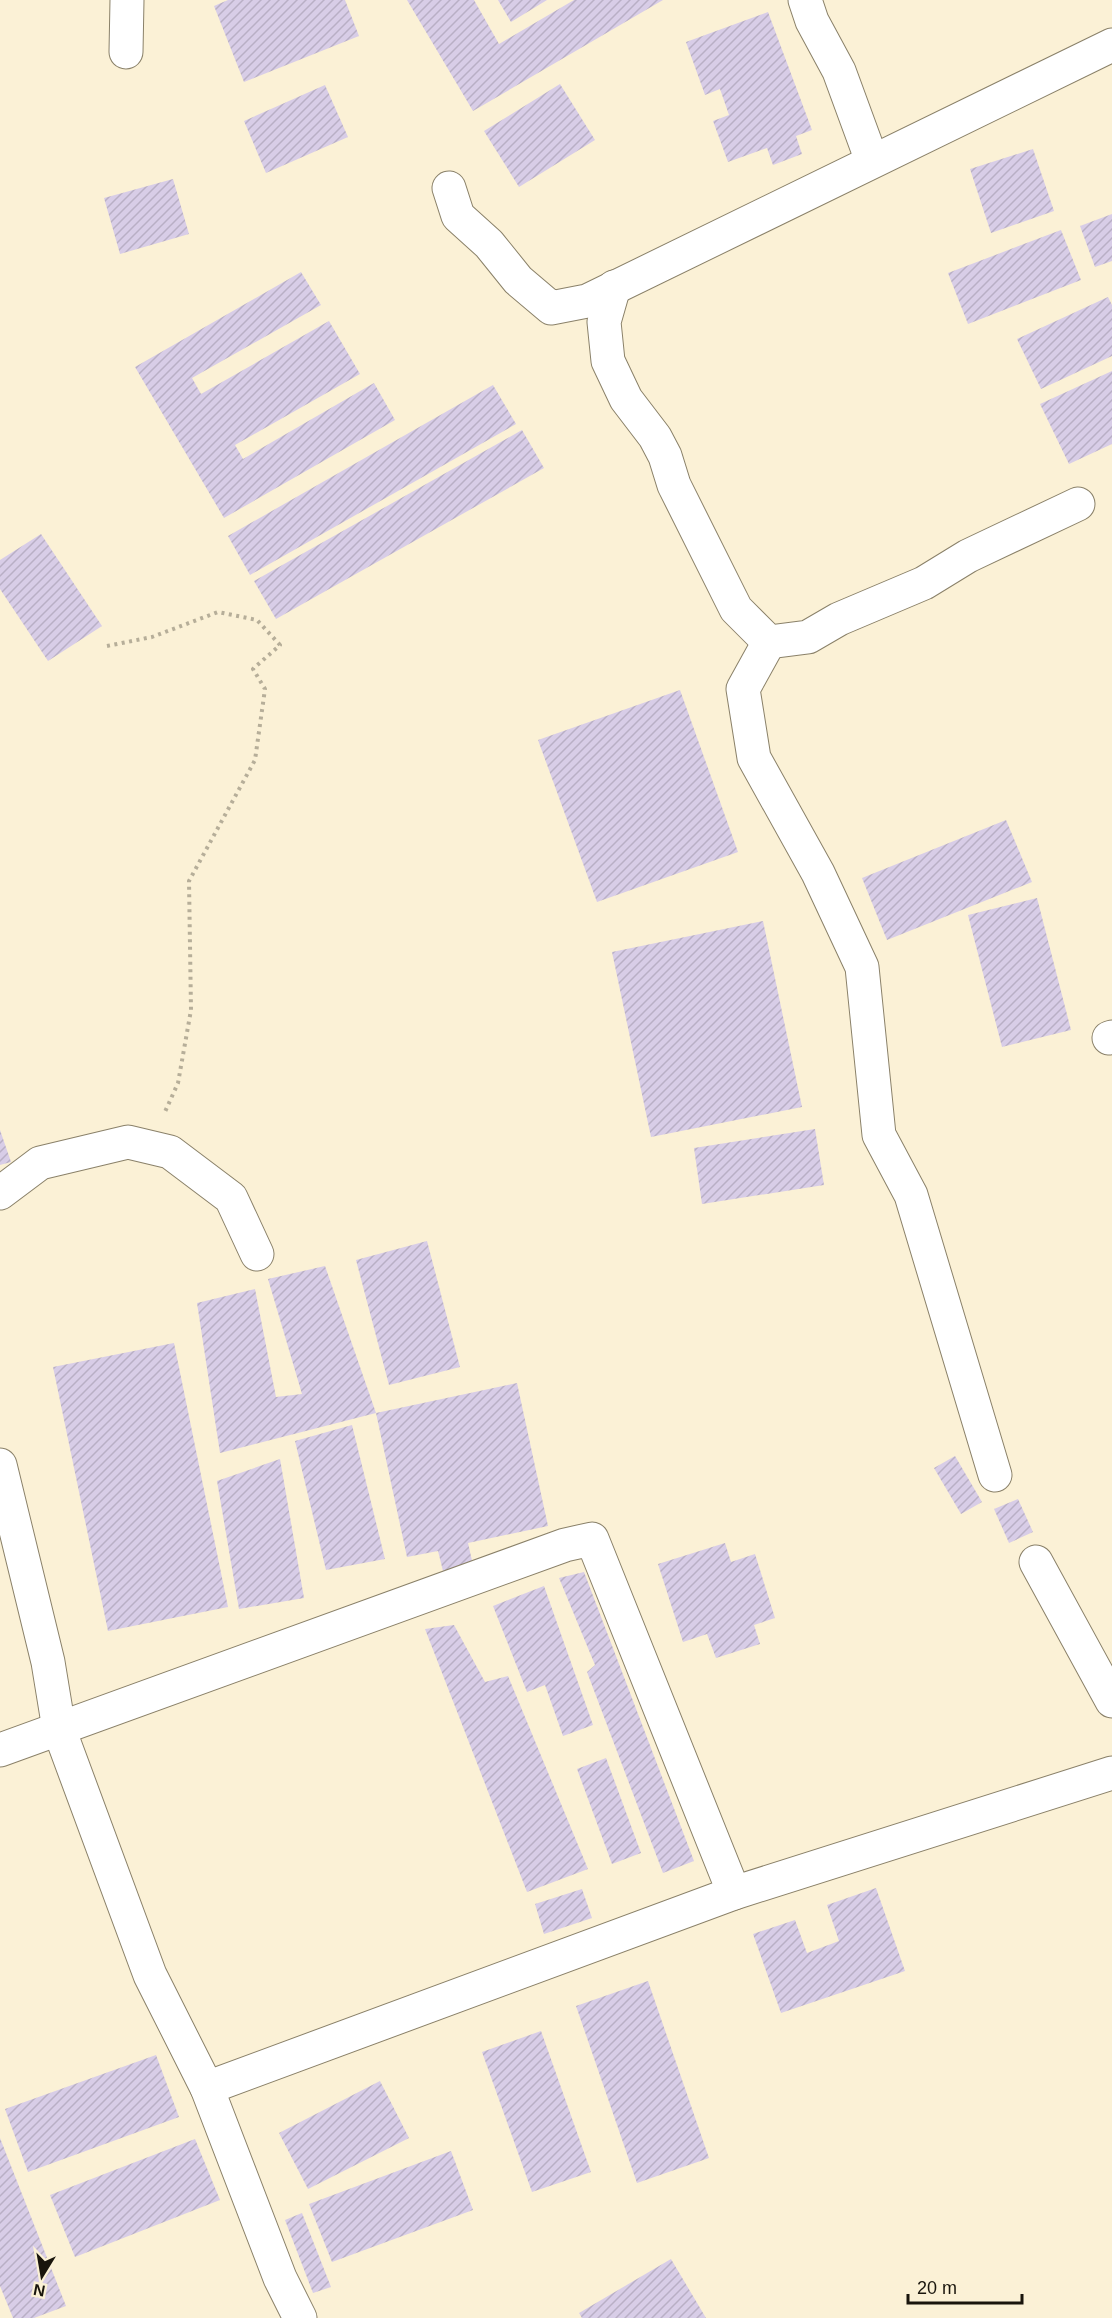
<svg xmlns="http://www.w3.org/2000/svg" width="1112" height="2318" viewBox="0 0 1112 2318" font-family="Arial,sans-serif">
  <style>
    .building { fill: url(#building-hatch) }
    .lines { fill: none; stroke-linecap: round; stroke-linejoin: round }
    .street-casing { stroke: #8a8169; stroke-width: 35 }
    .path { stroke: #b6ae99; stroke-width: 4; stroke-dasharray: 3 4.5; stroke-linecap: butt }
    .street { stroke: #fff; stroke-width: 33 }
  </style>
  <defs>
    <pattern id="building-hatch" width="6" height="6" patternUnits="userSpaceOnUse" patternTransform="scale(1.5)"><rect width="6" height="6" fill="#d8cde7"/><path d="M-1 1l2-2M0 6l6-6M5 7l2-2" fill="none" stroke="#b9afc5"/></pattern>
  </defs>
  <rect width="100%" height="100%" fill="#fbf1d6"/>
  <g class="building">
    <path d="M228 0H345L359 36 244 82 214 6Z"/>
    <path d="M407 0H474L499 44 574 0H663L473 111Z"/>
    <path d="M498 0H547L511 22Z"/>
    <path d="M768 12 812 130 796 136 802 154 773 165 767 148 728 162 713 121 729 115 720 89 705 95 686 42Z"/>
    <path d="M560 84 595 140 519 187 484 131Z"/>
    <path d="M325 85 348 137 266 173 244 121Z"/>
    <path d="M1033 149 1054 211 991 233 970 169Z"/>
    <path d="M173 179 189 234 120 254 104 198Z"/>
    <path d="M1112 214V261L1095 267 1080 226Z"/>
    <path d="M1061 230 1081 280 968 324 948 273Z"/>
    <path d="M301 272 321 305 192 378 201 394 329 321 360 374 235 445 243 459 374 383 395 420 224 518 135 367Z"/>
    <path d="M1108 297 1112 305V356L1041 389 1017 339Z"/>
    <path d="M1112 371V444L1069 464 1040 404Z"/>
    <path d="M493 385 516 424 250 575 228 536Z"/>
    <path d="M522 430 544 468 276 619 254 581Z"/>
    <path d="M41 534 102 626 48 661 0 589V560Z"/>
    <path d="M680 690 738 852 597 902 538 740Z"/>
    <path d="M1006 820 1032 882 887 940 862 878Z"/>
    <path d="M1037 898 1071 1030 1002 1047 968 915Z"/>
    <path d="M763 921 802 1107 651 1137 612 952Z"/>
    <path d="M815 1129 824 1185 702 1204 694 1148Z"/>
    <path d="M0 1130 11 1162 0 1165Z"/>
    <path d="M427 1241 460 1367 389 1385 356 1260Z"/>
    <path d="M325 1266 376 1413 220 1453 197 1303 255 1289 276 1397 302 1394 268 1279Z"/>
    <path d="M174 1343 228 1607 108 1631 53 1367Z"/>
    <path d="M517 1383 548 1526 468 1543 473 1565 443 1571 438 1551 407 1557 376 1413Z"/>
    <path d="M352 1425 385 1559 326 1570 295 1441Z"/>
    <path d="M955 1456 982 1502 961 1514 934 1468Z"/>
    <path d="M280 1459 304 1598 239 1609 217 1481Z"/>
    <path d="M1018 1499 1033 1532 1009 1543 994 1509Z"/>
    <path d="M725 1543 731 1562 755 1554 775 1618 754 1625 760 1644 716 1658 707 1634 683 1642 658 1564Z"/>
    <path d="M584 1572 694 1861 663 1873 587 1672 595 1665 559 1578Z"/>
    <path d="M544 1586 593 1725 563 1736 545 1685 527 1692 493 1606Z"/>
    <path d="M454 1625 485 1682 508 1676 588 1869 527 1892 425 1629Z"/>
    <path d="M606 1758 641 1853 612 1864 577 1769Z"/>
    <path d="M876 1888 905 1971 781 2013 753 1934 795 1920 807 1953 839 1941 827 1905Z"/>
    <path d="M582 1889 592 1918 544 1934 535 1904Z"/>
    <path d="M648 1981 709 2158 637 2183 576 2006Z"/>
    <path d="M541 2031 591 2172 532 2192 482 2052Z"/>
    <path d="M156 2055 179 2117 28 2172 5 2109Z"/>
    <path d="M380 2081 409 2138 308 2189 279 2133Z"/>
    <path d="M0 2138 66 2306 34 2318H13L0 2286Z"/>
    <path d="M195 2139 220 2200 75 2257 50 2195Z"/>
    <path d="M451 2151 473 2210 332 2262 309 2204Z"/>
    <path d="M302 2213 331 2287 313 2293 285 2220Z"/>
    <path d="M671 2259 706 2318H582L579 2313Z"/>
  </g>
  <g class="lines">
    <g class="street-casing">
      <g id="street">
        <path d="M805 0 812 21 839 71 872 161"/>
        <path d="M126 52 127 0"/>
        <path d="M449 188 458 216 489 244 518 280 551 308 587 301 1112 45"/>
        <path d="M614 287 604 322 608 361 626 399 655 437 665 456 674 485 736 609 769 642 808 637 839 619 924 583 968 556 1078 504"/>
        <path d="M769 642 743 689 754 758 818 873 862 967 879 1135 911 1195 995 1475"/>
        <path d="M1109 1038 1112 1037"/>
        <path d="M0 1193 40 1163 128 1142 170 1152 231 1198 257 1254"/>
        <path d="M0 1465 48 1662 59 1729 150 1975 207 2088 280 2278 300 2318"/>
        <path d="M1036 1562 1112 1701"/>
        <path d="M0 1750 565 1545 592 1539 734 1893"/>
        <path d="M207 2088 734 1893 1112 1773"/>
      </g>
    </g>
    <path class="path" d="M107 646 152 637 218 612 257 620 280 645 253 669 265 689 255 760 189 881 191 1010 178 1083 164 1114"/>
    <use href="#street" class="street"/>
  </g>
  <g transform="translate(42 2276) rotate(191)" stroke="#fbf1d6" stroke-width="4.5" paint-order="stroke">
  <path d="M0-4.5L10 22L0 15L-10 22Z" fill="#19150c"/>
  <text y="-9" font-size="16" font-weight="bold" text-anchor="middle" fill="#19150c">N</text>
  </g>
  <path d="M908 2294v9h114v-9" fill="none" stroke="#19150c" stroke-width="3"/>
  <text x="917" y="2294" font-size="18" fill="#19150c" stroke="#fbf1d6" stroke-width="4.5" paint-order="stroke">20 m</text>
</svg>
